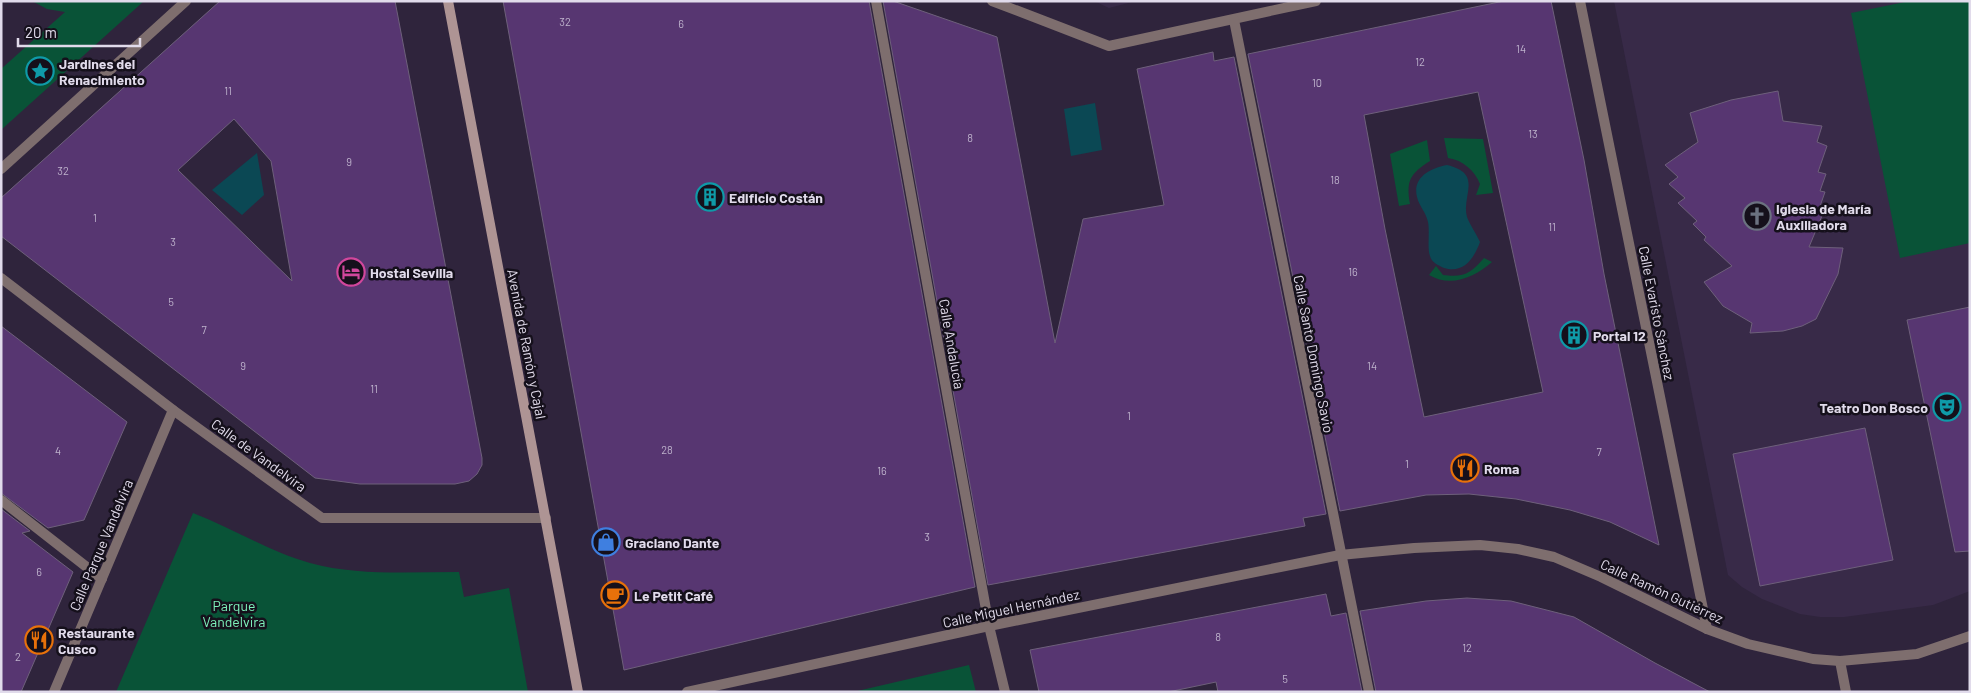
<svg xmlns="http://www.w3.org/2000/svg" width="1971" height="693" viewBox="0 0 1971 693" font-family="Barlow,sans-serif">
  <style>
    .built { fill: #382a48 }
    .green { fill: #095337 }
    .water { fill: #0b4854 }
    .building { fill: #573671; stroke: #6e607b; fill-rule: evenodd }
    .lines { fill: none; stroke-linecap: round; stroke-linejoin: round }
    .street { stroke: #7e6e6e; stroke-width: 10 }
    .secondary { stroke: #ae9494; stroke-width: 10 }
    .labels { text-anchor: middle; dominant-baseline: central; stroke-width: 5; stroke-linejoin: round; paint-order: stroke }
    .number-label { font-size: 11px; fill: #beb2cc }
    .poi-label { font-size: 14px; font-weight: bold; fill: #e1dbeb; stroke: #15101b; text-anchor: start }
    .street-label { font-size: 14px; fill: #e1dbeb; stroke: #15101b }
    .park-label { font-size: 14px; fill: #7ef2bc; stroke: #15101b }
  </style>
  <rect width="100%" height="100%" fill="#2f243c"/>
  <g class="built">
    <path d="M1094 1H1136L1109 8Z"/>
    <path d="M1614 1H1970V591L1933 605 1844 617H1820L1800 614 1762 599 1742 587 1728 575Z"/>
  </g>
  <g class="green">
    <path d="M32 1H144L1 130V69L65 12 47 9Z"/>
    <path d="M1910 1H1970V243L1900 258 1851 13Z"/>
    <path d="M1444 138 1483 139 1493 193 1476 195 1480 184C1475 171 1463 160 1448 158Z"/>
    <path d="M1427 140 1430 161C1410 174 1406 180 1410 204L1399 206 1390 154Z"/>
    <path d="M1484 258 1492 262C1475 277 1451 288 1429 275L1436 266 1443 275C1464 278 1471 273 1484 258Z"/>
    <path d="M193 513C232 528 270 552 310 563 358 576 409 572 459 572L464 597 509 588 528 692H116Z"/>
    <path d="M969 665 976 692H853Z"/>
  </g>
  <g class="water">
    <path d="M1095 103 1102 150 1071 156 1064 109Z"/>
    <path d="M257 153 264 195 242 215 212 190Z"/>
    <path d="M1447 165C1484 174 1461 195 1467 217 1470 225 1476 233 1480 242 1474 258 1464 274 1444 268 1438 265 1432 263 1430 256 1427 249 1430 232 1428 222 1426 212 1419 206 1417 197 1412 177 1431 168 1447 165Z"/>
  </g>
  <g class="building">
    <path d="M220 1H395L482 458V465L477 474 469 481 455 484H360L315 478 1 236V198ZM234 119 271 161 292 281 178 170Z"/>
    <path d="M503 1H869L975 587 624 670Z"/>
    <path d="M883 1H893L997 37 1055 343 1083 219 1164 205 1137 69 1213 52 1214 61 1234 57 1326 514 1303 518 1305 526 988 585Z"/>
    <path d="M1504 1H1551L1584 160 1604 274 1659 545 1610 522 1570 510 1516 499 1469 494 1426 495 1340 511 1248 54ZM1478 92 1543 392 1424 417 1385 229 1364 115Z"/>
    <path d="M1778 91 1783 121 1822 126 1817 142 1827 146 1818 172 1826 174 1820 191 1825 192 1819 209 1824 211 1809 247 1843 248 1838 274 1816 319 1802 326 1783 331 1750 333 1752 323 1723 306 1704 282 1732 266 1704 240 1706 237 1693 224 1697 221 1678 203 1685 198 1669 184 1678 177 1665 165 1698 142 1690 113 1731 100Z"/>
    <path d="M1970 307V551L1955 552 1907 320Z"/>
    <path d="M1 326 127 422 84 520 48 528 1 493Z"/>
    <path d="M1865 428 1893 560 1760 586 1733 454Z"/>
    <path d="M1 509 30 531 22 533 73 572 21 692H1Z"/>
    <path d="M1326 594 1331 616 1346 613 1362 692H1218L1216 682 1168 692H1039L1030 650Z"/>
    <path d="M1467 598 1511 601 1574 617 1655 663 1710 692H1376L1360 611 1426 601Z"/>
  </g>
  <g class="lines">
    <g class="street">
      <path d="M876 1 989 626 1005 692"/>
      <path d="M992 1 1109 46 1316 1"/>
      <path d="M1580 1 1707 629"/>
      <path d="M1234 20 1369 692"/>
      <path d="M1 169 186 1"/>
      <path d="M1 278 173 410 322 518H546"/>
      <path d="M1 500 102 579"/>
      <path d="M1840 661 1846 692"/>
      <path d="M54 692 173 410"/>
      <path d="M687 692 989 626 1340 555 1414 548 1480 545 1518 549 1554 557 1601 577 1707 629 1748 644 1813 659 1840 661 1917 654 1970 636"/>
    </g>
    <path class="secondary" d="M448 1 578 692"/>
  </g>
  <defs>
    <g id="sight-ring" transform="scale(1.4375)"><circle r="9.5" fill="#15101b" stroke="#0f9aa8" stroke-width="1.5"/><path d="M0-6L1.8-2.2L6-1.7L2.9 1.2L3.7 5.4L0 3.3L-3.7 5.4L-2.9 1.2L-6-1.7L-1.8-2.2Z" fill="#0f9aa8"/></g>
    <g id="building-ring" transform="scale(1.4375)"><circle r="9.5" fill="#15101b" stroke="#0f9aa8" stroke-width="1.5"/><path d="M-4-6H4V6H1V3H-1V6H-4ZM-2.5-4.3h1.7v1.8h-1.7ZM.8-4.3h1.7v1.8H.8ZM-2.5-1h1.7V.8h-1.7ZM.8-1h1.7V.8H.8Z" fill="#0f9aa8"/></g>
    <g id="church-ring" transform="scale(1.4375)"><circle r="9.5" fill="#15101b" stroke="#6b7280" stroke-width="1.5"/><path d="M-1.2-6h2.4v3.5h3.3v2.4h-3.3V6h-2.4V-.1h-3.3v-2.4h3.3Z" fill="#6b7280"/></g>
    <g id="hotel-ring" transform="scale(1.4375)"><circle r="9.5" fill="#15101b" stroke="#d1479c" stroke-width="1.5"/><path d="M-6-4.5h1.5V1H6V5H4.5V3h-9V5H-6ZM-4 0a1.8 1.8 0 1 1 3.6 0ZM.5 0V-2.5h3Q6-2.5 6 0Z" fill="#d1479c"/></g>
    <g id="theatre-ring" transform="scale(1.4375)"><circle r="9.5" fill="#15101b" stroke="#0f9aa8" stroke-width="1.5"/><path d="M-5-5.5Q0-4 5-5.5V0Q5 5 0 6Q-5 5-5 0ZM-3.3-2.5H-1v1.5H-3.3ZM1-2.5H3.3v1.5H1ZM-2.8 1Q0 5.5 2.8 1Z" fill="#0f9aa8"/></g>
    <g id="restaurant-ring" transform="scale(1.4375)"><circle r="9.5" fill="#15101b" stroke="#e8710a" stroke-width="1.5"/><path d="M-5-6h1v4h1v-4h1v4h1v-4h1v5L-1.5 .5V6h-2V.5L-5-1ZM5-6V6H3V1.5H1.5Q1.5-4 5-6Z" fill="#e8710a"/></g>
    <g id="shop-ring" transform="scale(1.4375)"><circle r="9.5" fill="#15101b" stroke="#3f7fe0" stroke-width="1.5"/><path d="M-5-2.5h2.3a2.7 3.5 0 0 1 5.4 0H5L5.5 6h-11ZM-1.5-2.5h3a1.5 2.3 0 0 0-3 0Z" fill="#3f7fe0"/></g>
    <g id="cafe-ring" transform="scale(1.4375)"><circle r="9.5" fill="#15101b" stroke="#e8710a" stroke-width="1.5"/><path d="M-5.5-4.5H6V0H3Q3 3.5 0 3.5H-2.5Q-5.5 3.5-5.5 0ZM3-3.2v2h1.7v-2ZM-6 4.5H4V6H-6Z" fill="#e8710a"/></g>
  </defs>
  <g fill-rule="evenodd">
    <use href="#sight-ring" x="40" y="71"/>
    <use href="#building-ring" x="710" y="197"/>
    <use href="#church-ring" x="1757" y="216"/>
    <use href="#hotel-ring" x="351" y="272"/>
    <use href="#building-ring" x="1574" y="335"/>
    <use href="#theatre-ring" x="1947" y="407"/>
    <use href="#restaurant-ring" x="1465" y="468"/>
    <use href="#shop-ring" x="606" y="542"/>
    <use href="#cafe-ring" x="615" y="595"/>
    <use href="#restaurant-ring" x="39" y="640"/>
  </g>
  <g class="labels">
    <g class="number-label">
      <text x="565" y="21">32</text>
      <text x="681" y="23">6</text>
      <text x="1521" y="48">14</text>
      <text x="1420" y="61">12</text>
      <text x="1317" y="82">10</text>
      <text x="228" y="90">11</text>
      <text x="1533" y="133">13</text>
      <text x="970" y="137">8</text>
      <text x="349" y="161">9</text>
      <text x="63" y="170">32</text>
      <text x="1335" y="179">18</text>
      <text x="95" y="217">1</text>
      <text x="1552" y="226">11</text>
      <text x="173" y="241">3</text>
      <text x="1353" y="271">16</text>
      <text x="171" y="301">5</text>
      <text x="204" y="329">7</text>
      <text x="243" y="365">9</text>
      <text x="1372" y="365">14</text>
      <text x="374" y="388">11</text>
      <text x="1129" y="415">1</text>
      <text x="667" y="449">28</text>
      <text x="58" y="450">4</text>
      <text x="1599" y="451">7</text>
      <text x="1407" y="463">1</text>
      <text x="882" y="470">16</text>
      <text x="927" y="536">3</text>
      <text x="39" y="571">6</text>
      <text x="1218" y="636">8</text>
      <text x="1467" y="647">12</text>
      <text x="18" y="656">2</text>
      <text x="1285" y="678">5</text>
    </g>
    <g class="poi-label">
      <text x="59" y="63">Jardines del<tspan x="59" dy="16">Renacimiento</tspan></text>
      <text x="729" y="197">Edificio Costán</text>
      <text x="1776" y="208">Iglesia de María<tspan x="1776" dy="16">Auxiliadora</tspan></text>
      <text x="370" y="272">Hostal Sevilla</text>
      <text x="1593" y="335">Portal 12</text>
      <text x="1928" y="407" text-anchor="end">Teatro Don Bosco</text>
      <text x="1484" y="468">Roma</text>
      <text x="625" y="542">Graciano Dante</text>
      <text x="634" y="595">Le Petit Café</text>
      <text x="58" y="632">Restaurante<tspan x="58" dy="16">Cusco</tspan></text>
    </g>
    <g class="street-label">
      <text transform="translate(1657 313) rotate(79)">Calle Evaristo Sánchez</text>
      <text transform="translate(527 344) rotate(79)">Avenida de Ramón y Cajal</text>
      <text transform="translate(952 344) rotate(80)">Calle Andalucía</text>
      <text transform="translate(1314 354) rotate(79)">Calle Santo Domingo Savio</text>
      <text transform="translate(259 455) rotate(36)">Calle de Vandelvira</text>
      <text transform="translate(101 545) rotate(-67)">Calle Parque Vandelvira</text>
      <text transform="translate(1662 591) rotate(25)">Calle Ramón Gutiérrez</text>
      <text transform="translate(1011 608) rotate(-12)">Calle Miguel Hernández</text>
    </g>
    <g class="park-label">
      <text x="234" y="605">Parque<tspan x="234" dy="16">Vandelvira</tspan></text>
    </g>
  </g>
  <rect width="1971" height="693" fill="none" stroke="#e1dbeb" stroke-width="5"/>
  <path d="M18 38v8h122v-8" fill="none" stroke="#e1dbeb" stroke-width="2.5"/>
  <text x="25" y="38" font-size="15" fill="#e1dbeb" stroke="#15101b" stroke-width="4" paint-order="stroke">20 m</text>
</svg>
